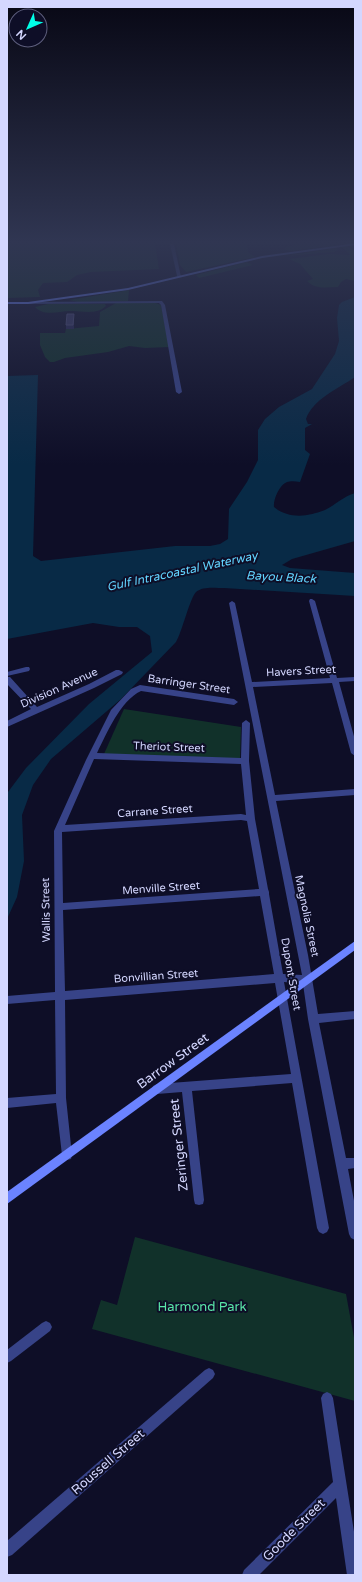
<svg xmlns="http://www.w3.org/2000/svg" width="362" height="1582" viewBox="0 0 362 1582" font-family="'Varela Round',sans-serif">
  <style>
    .green { fill: #11312a }
    .water { fill: #082a46 }
    .lines { fill: none; stroke-linecap: round; stroke-linejoin: round }
    .minor { fill: #374388; fill-rule: evenodd }
    .tertiary { fill: #374388; fill-rule: evenodd }
    .secondary { fill: #6b83ff; fill-rule: evenodd }
    .wall { fill: #272655 }
    .building { fill: #3a3967; stroke: #52527f }
    .labels { text-anchor: middle; dominant-baseline: central; stroke-width: 4; stroke-linejoin: round; paint-order: stroke }
    .street-label { font-size: 11px; fill: #d4d7ff; stroke: #0e0e27 }
    .water-label { font-size: 12px; font-style: italic; fill: #62d4ff; stroke: #0e0e27 }
    .near-street-label { font-size: 13px; fill: #d4d7ff; stroke: #0e0e27 }
    .near-park-label { font-size: 13px; fill: #59e5a8; stroke: #0e0e27 }
  </style>
  <rect width="100%" height="100%" fill="#0e0e27"/>
  <g class="green">
    <path d="M7 244H155L159 269 91 272 77 275 67 282 43 283 38 290 40 297 7 298Z"/>
    <path d="M176 244H247L248 252 255 257 186 272 180 265Z"/>
    <path d="M295 244H337V245L290 251 283 249Z"/>
    <path d="M347 246 355 251V281L346 279 341 282 338 287C326 287 316 290 307 281L313 279 300 264 289 259 329 254 350 255 342 247Z"/>
    <path d="M335 248 338 250 334 252 285 256Z"/>
    <path d="M246 262 253 265 199 278 196 275Z"/>
    <path d="M129 290 128 301 78 302 69 300Z"/>
    <path d="M116 303H156L161 305 169 347 145 348 129 346 108 352 65 358 54 362H50L45 357 40 345V333H65L66 329 99 326 100 312Z"/>
    <path d="M48 304H105L106 306C96 316 79 310 70 311 59 311 44 317 35 307Z"/>
    <path d="M124 709 241 727 240 759 104 754Z"/>
    <path d="M135 1237 346 1294 355 1343V1401L92 1329 101 1300 117 1305Z"/>
  </g>
  <path class="water" d="M355 297V377C338 389 313 399 306 419L308 424H312L305 428V450L310 454 300 482C295 481 290 481 287 482 279 485 273 500 274 507 288 519 308 517 325 510 335 505 344 496 355 493V541L292 559 282 565 290 568 355 573V596L224 588C215 588 203 586 196 592 190 598 182 632 176 642L121 699 51 759 33 785 22 815 24 861 17 897 7 919 8 792 26 768 89 704 152 652 150 636 137 627H119L93 623 7 639V376L38 375 33 556 41 561 175 546H210L220 544 228 539 229 509 247 482 258 460V430L265 419 279 407 312 389 335 354 339 341 337 318 339 305 342 302Z"/>
  <g class="lines">
    <g class="minor">
      <path d="M162 301 165 305 182 392 179 394 176 392 161 305 159 303 28 304 26 303 28 302Z"/>
      <path d="M310 599H312L315 601 337 678 355 677V681L339 682 355 740V756L351 753 332 683 253 687 275 795 355 789V795L276 801 308 955 318 1014 355 1011V1019L319 1023 346 1158H355V1168L348 1169 355 1206V1240L351 1238 349 1234 308 1019 303 984 284 982 329 1228 327 1232 323 1234 319 1232 317 1228 292 1083 192 1091 204 1200 203 1204 199 1205 195 1204 194 1200 182 1092 157 1094 153 1092 152 1089 153 1086 157 1084 291 1074 275 983 65 1000 66 1098 72 1155 71 1159 67 1160 63 1159 62 1155 56 1103 7 1108V1098L56 1094 55 1000 7 1004V996L55 992 54 831 86 760 111 710 131 689 140 685 234 699 238 702 234 705 141 691C120 701 107 733 97 753L241 758 242 723 246 720 250 723 249 761 255 819 268 889 269 892V894L283 974 302 975 229 603 232 601 235 603 252 682 330 678 309 601ZM94 759 241 764 246 815 241 814 65 825ZM241 820 247 821 259 889 63 903 62 832ZM260 896 274 974 65 991 63 910Z"/>
      <path d="M26 667H29L30 669 29 671 7 676V672Z"/>
      <path d="M116 670H119L123 672 122 674 94 688 7 727V721L31 709 7 684V677H10L37 707 89 684Z"/>
      <path d="M46 1321 50 1323 52 1327 50 1331 11 1361 7 1363V1350L42 1323Z"/>
      <path d="M209 1368 213 1370 215 1374 213 1378 12 1555 7 1557V1541L205 1370Z"/>
      <path d="M327 1392 331 1394 333 1398 355 1538V1575H347L336 1498 259 1575H242L244 1570 333 1482 321 1398 323 1394Z"/>
    </g>
    <path class="tertiary" d="M170 244H174L181 277 177 276Z"/>
    <g class="secondary">
      <path d="M349 244H355V245L262 258 128 290 28 304H7V302H28L128 288 262 256Z"/>
      <path d="M355 941V950L7 1204V1192Z"/>
    </g>
  </g>
  <path class="wall" d="M74 318V329H66V325Z"/>
  <path class="building" d="M67 314H74L73 325H66Z"/>
  <linearGradient id="sky" x2="0" y2="1"><stop stop-color="#080815"/><stop offset="0.52" stop-color="#303652"/><stop offset="1" stop-color="#303652" stop-opacity="0"/></linearGradient>
  <rect width="362" height="465" fill="url(#sky)"/>
  <g class="labels">
    <g class="street-label">
      <text transform="translate(301 671) rotate(-3)">Havers Street</text>
      <text transform="translate(189 684) rotate(8)">Barringer Street</text>
      <text transform="translate(59 688) rotate(-24)">Division Avenue</text>
      <text transform="translate(169 747) rotate(2)">Theriot Street</text>
      <text transform="translate(155 811) rotate(-4)">Carrane Street</text>
      <text transform="translate(161 888) rotate(-4)">Menville Street</text>
      <text transform="translate(46 910) rotate(-91)">Wallis Street</text>
      <text transform="translate(307 916) rotate(78)">Magnolia Street</text>
      <text transform="translate(291 974) rotate(80)">Dupont Street</text>
      <text transform="translate(156 976) rotate(-4)">Bonvillian Street</text>
    </g>
    <g class="water-label">
      <text transform="translate(182 571) rotate(-12)">Gulf Intracoastal Waterway</text>
      <text transform="translate(281 577) rotate(3)">Bayou Black</text>
    </g>
    <g class="near-street-label">
      <text transform="translate(173 1061) rotate(-36)">Barrow Street</text>
      <text transform="translate(179 1145) rotate(-96)">Zeringer Street</text>
      <text transform="translate(108 1462) rotate(-41)">Roussell Street</text>
      <text transform="translate(294 1530) rotate(-45)">Goode Street</text>
    </g>
    <g class="near-park-label">
      <text x="202" y="1307">Harmond Park</text>
    </g>
  </g>
  <rect width="362" height="1582" fill="none" stroke="#d4d7ff" stroke-width="16"/>
  <g transform="translate(28 28) rotate(225)"><circle r="19" fill="#0e0e27" stroke="#5d5e7d"/>
  <path d="M0-3L7 15L0 10L-7 15Z" fill="#00ffe8"/>
  <text y="-6" font-size="11" font-weight="bold" text-anchor="middle" fill="#d4d7ff">N</text>
  </g>
</svg>
